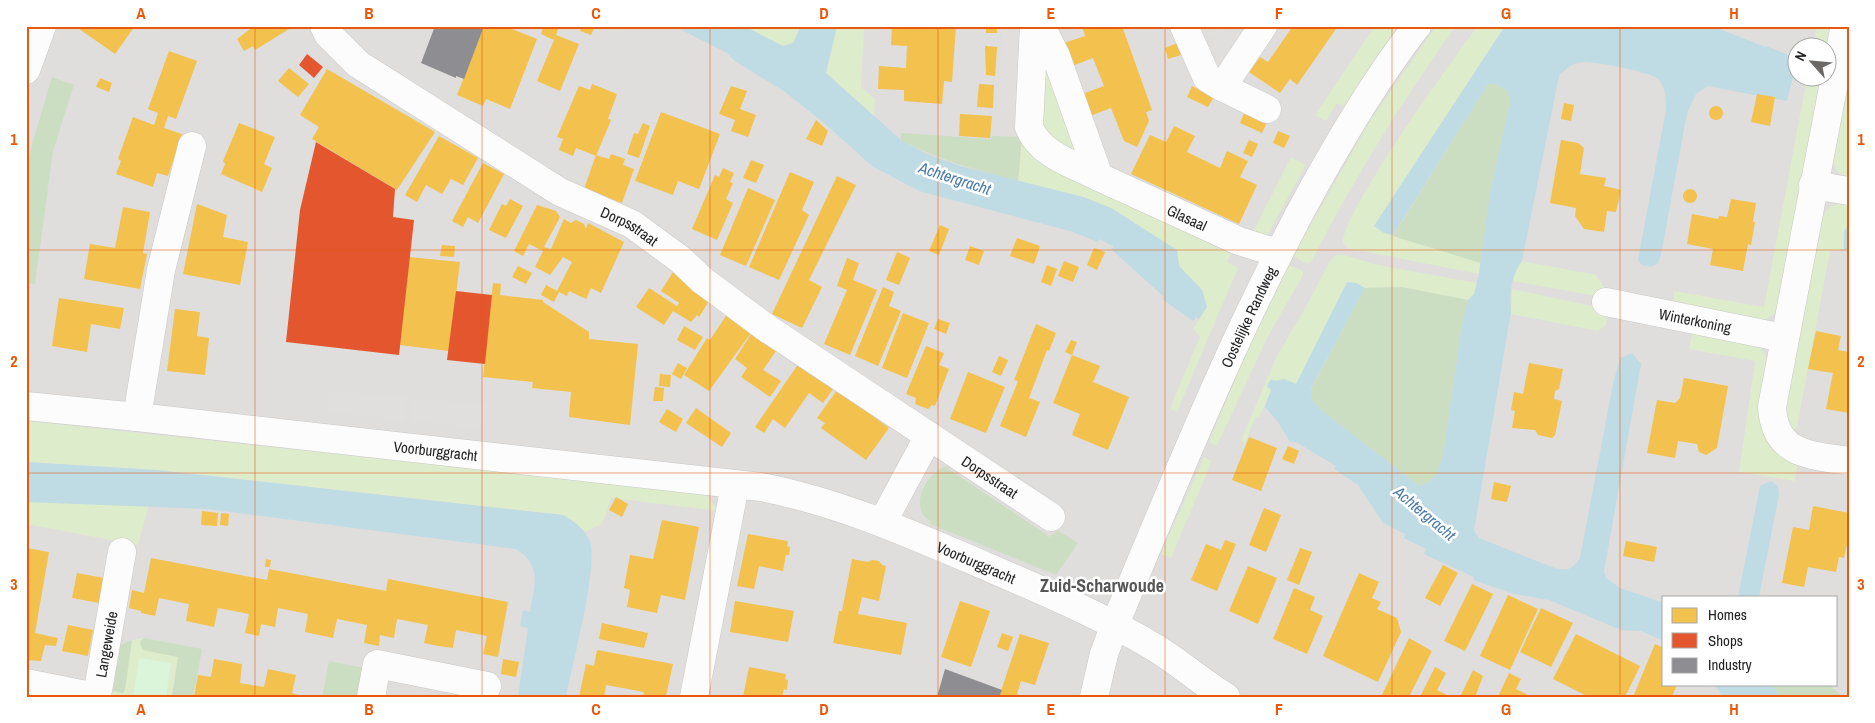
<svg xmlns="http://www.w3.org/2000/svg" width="1875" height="723" viewBox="0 0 1875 723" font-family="'Archivo Narrow',sans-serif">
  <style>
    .residential { fill: #dfdedc; fill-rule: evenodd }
    .grass { fill: #ddeccb }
    .forest { fill: #cbdec1 }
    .park { fill: #daf5da }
    .parking { fill: #e0dfde }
    .water { fill: #bfdbe3 }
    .homes { fill: #f2c14e }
    .shops { fill: #e4572e }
    .industry { fill: #8d8d92 }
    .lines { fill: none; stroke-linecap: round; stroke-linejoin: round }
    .minor-casing { stroke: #c9c8c7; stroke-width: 29 }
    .tertiary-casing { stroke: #c9c8c7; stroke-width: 29 }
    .minor { stroke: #fdfcfc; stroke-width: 28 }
    .tertiary { stroke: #fdfcfc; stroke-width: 28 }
    .grid { fill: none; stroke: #e8590c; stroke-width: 1; stroke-opacity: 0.55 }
    .labels { text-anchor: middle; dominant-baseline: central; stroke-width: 5; stroke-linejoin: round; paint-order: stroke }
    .street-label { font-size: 15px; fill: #222; stroke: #fff }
    .water-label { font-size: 16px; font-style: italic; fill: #4a7aab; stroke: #fff }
    .quarter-label { font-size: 18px; font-weight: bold; fill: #555; stroke: #fff }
    .neatline { fill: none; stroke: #e8590c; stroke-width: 2 }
    .grid-label { font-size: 16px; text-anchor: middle; font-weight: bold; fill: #e8590c }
  </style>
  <rect width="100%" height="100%" fill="#f0eeeb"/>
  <path class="residential" d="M26 26H1849V697H26ZM1798 48H1828V78H1798ZM1664 597H1836V684H1664Z"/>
  <g class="grass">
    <path d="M744 26H801L793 43 782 46Z"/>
    <path d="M837 26H864L861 87 875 99 874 118 826 73Z"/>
    <path d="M1375 26H1398L1344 106 1337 103 1326 121 1315 115Z"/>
    <path d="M1436 26H1456C1402 101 1353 180 1311 262L1306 263 1293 256 1370 121Z"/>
    <path d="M1478 26H1505L1374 226 1393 236 1481 263 1479 274 1347 248 1343 243C1340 216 1455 55 1478 26Z"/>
    <path d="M1817 26H1838L1828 48H1813Z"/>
    <path d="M1849 51V181L1837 171 1832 160Z"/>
    <path d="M1043 62 1080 153 1052 141 1043 125Z"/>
    <path d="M1807 78H1826L1778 312 1761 322 1674 307V291L1764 307Z"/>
    <path d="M1022 137 1043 162 1042 165 1206 239 1205 242 1231 254 1227 262 1238 268 1177 412 1170 409 1200 336 1193 329 1207 307 1202 290 1179 266 1177 250 1111 208 1083 197 1018 181Z"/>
    <path d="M1291 157 1306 165 1265 239 1253 232Z"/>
    <path d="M1849 201V223L1843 241 1844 249 1830 251 1797 427H1799L1789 433 1784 399 1820 219 1831 206Z"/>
    <path d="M1336 255H1344L1378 265 1477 283 1474 294 1468 300 1401 287 1365 288 1356 283 1296 384 1284 379 1275 381 1259 418 1256 416 1245 443 1241 440 1277 356 1307 305 1330 261Z"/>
    <path d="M1522 261 1596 275 1608 293 1607 298 1513 281 1514 273Z"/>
    <path d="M1289 265 1303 271V275L1266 340 1217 446 1209 442 1255 333Z"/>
    <path d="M1512 289 1605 309 1607 314 1606 325 1598 331 1511 314Z"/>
    <path d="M1693 329 1758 345 1764 352 1798 463 1795 481 1739 472 1755 361 1689 349Z"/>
    <path d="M26 421 704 493 719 511 611 498 603 523 585 532 563 515 156 470 26 462Z"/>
    <path d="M1204 457 1212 461 1171 558 1161 554Z"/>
    <path d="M26 502 149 505 138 545 26 524Z"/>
    <path d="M144 638 140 641 178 657 172 697H110L112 689H125L132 640Z"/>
  </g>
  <g class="forest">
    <path d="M52 77 74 85 53 151 35 284 26 283V182L31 148Z"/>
    <path d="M1488 84H1496L1508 92 1510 102 1490 192 1481 263 1393 236Z"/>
    <path d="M901 133 991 139V136L1022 137 1018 181C977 170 938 160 901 140Z"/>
    <path d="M1401 287 1468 300 1462 324 1443 456C1438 472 1436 481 1419 486L1320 409 1311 399V389L1365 288Z"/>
    <path d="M948 466 950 470 1050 537 1057 530 1078 543 1056 575 930 524 931 521C907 510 926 470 948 466Z"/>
    <path d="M144 638 202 649 193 697H172L178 657 143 650 140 643Z"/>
    <path d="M132 640 125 689 123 693 113 691 120 645Z"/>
    <path d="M329 661 364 668 359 697H322Z"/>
    <path d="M1771 684H1828L1843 697H1781Z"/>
  </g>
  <path class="park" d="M139 658 171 663 166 697H133Z"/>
  <g class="parking">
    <path d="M56 26H63L54 42 41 80 36 83 45 51Z"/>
    <path d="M1002 26H1024L1018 112 998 111Z"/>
    <path d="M1193 26H1217L1219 31 1223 26H1251L1224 65 1205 53 1219 32 1198 40Z"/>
    <path d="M329 391 408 398 404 420 327 412Z"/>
    <path d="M414 398 485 405 482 428 413 421Z"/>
    <path d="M417 689 457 697H415Z"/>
  </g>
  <g class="water">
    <path d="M674 26H744L783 46 793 43 801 26H837L826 73 901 140 927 154 960 166 1083 197 1111 208 1177 250 1179 266 1202 290 1207 307 1199 319 1196 317 1193 321 1162 299 1164 297 1112 250 1113 246 1099 239 1098 242 1070 231 919 191 872 166 824 123 784 91 736 62 727 53Z"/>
    <path d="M1505 26H1712L1765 47 1766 46 1796 58 1797 61 1787 101 1707 86 1696 94 1687 113 1661 255 1658 263 1651 267 1642 265 1638 260 1666 110C1666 98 1666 87 1657 78 1652 73 1594 61 1585 62 1573 62 1567 68 1559 76L1522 261C1511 275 1509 295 1511 312L1474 530 1479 538 1552 567C1566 571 1572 571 1580 558L1613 384 1620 358 1632 353 1641 364 1604 571 1606 578 1620 588 1664 603V641L1641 631 1621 630 1549 600 1514 594 1473 580 1474 577 1424 554 1426 549 1404 538 1405 534 1383 523 1358 485 1334 469 1336 466 1296 442H1290L1278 422 1265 407 1271 390 1267 386 1271 379 1275 381 1284 379 1296 384 1347 282 1356 283 1365 288 1311 388V399L1320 409 1419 486C1436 481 1438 472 1443 456L1462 324 1468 300 1474 294 1479 274 1490 192 1510 102 1508 92 1496 84H1488L1393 235 1384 233 1374 226Z"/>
    <path d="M1849 223V252L1844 249V232Z"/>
    <path d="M26 462 156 470 563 515C574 521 585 529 590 542 598 568 572 666 566 697H518L528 628 520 626 523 610 530 612C534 585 543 566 516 549L207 509 26 502Z"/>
    <path d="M1771 481 1778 486 1779 494 1759 597H1738L1760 486Z"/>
    <path d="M1714 684H1771L1781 697H1723Z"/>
  </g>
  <g class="homes">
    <path d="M75 26H135L115 54Z"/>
    <path d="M254 26H294L255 50 253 46 244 51 237 39Z"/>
    <path d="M484 26H504L537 39 510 109 486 99 483 106 457 95Z"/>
    <path d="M544 26H559L556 35 579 44 560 91 537 81 554 40 541 34Z"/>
    <path d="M582 26H595L591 35 580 31Z"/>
    <path d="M892 26H956L952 82 944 81 942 104 904 101V90L878 89 879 66 906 68 907 46 891 45Z"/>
    <rect x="986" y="26" width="11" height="7"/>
    <path d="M1082 26H1122L1152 110 1146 112 1149 121 1137 147 1124 141 1111 108 1090 116 1082 94 1104 86 1093 58 1072 66 1064 43 1085 36Z"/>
    <path d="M1293 26H1338L1297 85 1290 79 1280 93 1249 72 1260 57 1268 62Z"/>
    <path d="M1177 43 1181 55 1168 59 1165 48Z"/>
    <path d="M985 46 997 47 995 76 986 75Z"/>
    <path d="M169 51 197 61 176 119 168 116 164 128 182 134 168 176 157 173 153 187 116 174 121 161 118 159 133 117 154 125 158 113 148 109Z"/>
    <path d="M289 68 309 84 298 97 278 81Z"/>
    <path d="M327 69 435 132 397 190 312 139 319 127 300 115Z"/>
    <path d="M100 78 112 83 109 92 96 87Z"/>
    <path d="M592 84 617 94 608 119 611 120 596 156 576 148 573 156 559 150 563 139 557 137 579 86 590 90Z"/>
    <path d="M979 84 994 85 993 108 977 107Z"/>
    <path d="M731 86 747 91 740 109 756 115 748 137 731 131 735 120 719 114Z"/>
    <path d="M1192 86 1214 97 1208 107 1187 97Z"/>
    <path d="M1757 94 1775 97 1770 126 1751 122Z"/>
    <path d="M1564 103 1574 105 1571 121 1561 119Z"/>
    <circle cx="1716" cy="113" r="7"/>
    <path d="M1245 111 1267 122 1262 133 1240 123Z"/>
    <path d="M661 112 720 134 699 189 678 181 673 195 635 181Z"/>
    <path d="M960 114 992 116 990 138 959 136Z"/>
    <path d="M816 120 828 131 822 146 806 139Z"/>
    <path d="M239 123 275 137 264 164 272 168 262 192 221 174 225 164 223 161Z"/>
    <path d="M643 123 650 126 639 158 627 154 634 133 638 134Z"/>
    <path d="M1174 126 1195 136 1187 152 1220 168 1227 151 1248 161 1240 177 1257 185 1239 224 1131 174 1150 135 1166 142Z"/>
    <path d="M1278 131 1290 136 1284 148 1273 143Z"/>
    <path d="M439 136 478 158 463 185 451 179 442 194 426 185 417 202 405 195Z"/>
    <path d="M1249 140 1258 144 1252 157 1243 153Z"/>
    <path d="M1561 140 1578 143 1584 148 1580 174 1606 178 1604 186 1621 190 1616 212 1607 211 1604 232 1584 229 1575 216 1576 208 1550 203Z"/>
    <path d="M611 154 625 159 623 165 634 169 622 203 584 189 596 155 609 159Z"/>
    <path d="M751 160 764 165 756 183 743 178Z"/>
    <path d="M483 163 504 174 478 223 468 217 463 227 452 221Z"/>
    <path d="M723 168 734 173 730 182 733 183 726 199 733 203 717 240 692 229 715 175 719 177Z"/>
    <path d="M790 172 814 182 802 210 809 215 779 280 749 267Z"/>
    <path d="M837 176 856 185 809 280 822 287 802 328 772 314Z"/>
    <path d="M748 188 775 200 746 266 720 255Z"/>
    <circle cx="1690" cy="196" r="7"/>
    <path d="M510 199 523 206 506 238 489 230 502 204 506 206Z"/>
    <path d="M1731 199 1756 203 1753 222H1755L1751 245 1748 244 1743 271 1710 265 1713 249 1687 244 1692 214 1718 219 1719 216 1727 217Z"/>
    <path d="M197 204 227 215 223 237 248 242 240 285 183 274Z"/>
    <path d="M537 205 556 211 560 217 544 247 551 249 564 219 571 223 576 220 584 224 586 229 588 223 624 242 601 293 591 288 586 299 569 291 567 296 559 292 554 302 541 295 546 285 557 291 572 262 563 257 550 275 535 267 543 251 529 244 523 256 514 251Z"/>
    <path d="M123 207 150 212 143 253 147 254 140 289 84 279 90 244 115 248Z"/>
    <path d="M940 225 949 229 939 255 929 251Z"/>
    <path d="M1017 238 1040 246 1034 264 1010 256Z"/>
    <path d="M442 245 455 246 454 257 440 256Z"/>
    <path d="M970 246 984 251 979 265 965 260Z"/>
    <path d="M1094 248 1105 252 1097 270 1087 265Z"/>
    <path d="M897 252 910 258 899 285 886 280Z"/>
    <path d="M409 257 460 262 449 351 399 345Z"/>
    <path d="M847 258 859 263 853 280 877 290 850 355 824 344 847 290 837 286Z"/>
    <path d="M1064 261 1079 267 1073 282 1058 276Z"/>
    <path d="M1047 265 1057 269 1051 286 1041 282Z"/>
    <path d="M518 266 532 273 526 284 512 277Z"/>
    <path d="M673 272 711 298 699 317 697 315 691 322 673 311 664 325 636 307 649 288 677 306 679 303 661 291Z"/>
    <path d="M493 283 501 284 500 295 543 300V302L589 332V339L638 344 630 425 569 417 571 392 532 388 533 382 483 377Z"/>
    <path d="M883 287 894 292 889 306 901 311 878 366 855 356Z"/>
    <path d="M59 298 124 308 120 329 91 324 87 352 52 346Z"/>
    <path d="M175 309 200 312 197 336 209 338 205 375 167 371Z"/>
    <path d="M728 313 753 330 709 391 684 375 707 338 710 340Z"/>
    <path d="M903 313 929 323 907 378 882 368Z"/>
    <path d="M938 319 950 323 946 334 934 329Z"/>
    <path d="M1036 324 1056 333 1049 351 1047 350 1029 398 1040 402 1026 437 1000 426 1018 381 1014 380Z"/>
    <path d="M684 326 703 337 695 350 677 340Z"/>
    <path d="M753 331 778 348 763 370 781 381 770 397 741 377 747 368 735 359Z"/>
    <path d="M1816 331 1841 336 1838 350 1849 352V413L1826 409 1833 373 1808 369Z"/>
    <path d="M1071 340 1077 342 1072 355 1100 366 1093 382 1129 397 1108 450 1072 435 1080 414 1053 403 1072 355 1065 352Z"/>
    <path d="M926 346 944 353 939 365 949 369 935 406 932 405 928 409 915 404 916 398 906 394Z"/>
    <path d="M999 356 1008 360 1001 376 992 372Z"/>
    <path d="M678 363 687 368 681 379 672 374Z"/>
    <path d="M799 363 833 389 823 403 809 393 785 428 773 419 764 433 755 427Z"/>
    <path d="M1529 363 1563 369 1559 389 1555 391 1554 399 1562 401 1555 435 1552 438 1538 435 1535 430 1512 428 1515 411 1511 410 1514 392 1523 394Z"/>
    <path d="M968 372 1005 387 986 433 950 419Z"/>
    <path d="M660 374 671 375 670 387 659 386Z"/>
    <path d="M1684 378 1728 386 1717 448 1706 455 1699 452 1697 444 1678 441 1675 458 1647 453 1657 400 1675 403 1680 398Z"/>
    <path d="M655 387 664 388 663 401H653Z"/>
    <path d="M837 390 889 428 866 460 821 428 825 423 817 418Z"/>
    <path d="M696 408 731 433 722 447 686 423Z"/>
    <path d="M667 409 683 419 676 432 659 422Z"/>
    <path d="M1249 437 1277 448 1261 491 1232 480Z"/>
    <path d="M1288 446 1299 451 1294 464 1282 459Z"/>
    <path d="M1494 482 1511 486 1507 502 1491 499Z"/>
    <path d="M616 497 628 504 622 517 609 510Z"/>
    <path d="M1813 506 1849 513V535L1844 558 1839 557 1836 572 1808 567 1804 587 1782 583 1793 527 1809 530Z"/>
    <path d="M1264 508 1281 515 1266 552 1249 545Z"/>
    <path d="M202 511 218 513 217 526 201 525Z"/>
    <path d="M221 513 229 514 228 526 220 525Z"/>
    <path d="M662 520 699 527 685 600 661 595 657 613 627 607 630 590 624 588 630 555 653 559Z"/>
    <path d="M748 534 788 541 787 546 790 547 789 555H786L783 571 759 566 754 589 737 586Z"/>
    <path d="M1225 540 1236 544 1217 591 1191 580 1206 544 1221 550Z"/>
    <path d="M1626 541 1657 547 1654 562 1623 556Z"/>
    <path d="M26 548 49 552 35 633 58 638 56 646 45 645 41 661 26 660Z"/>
    <path d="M1300 548 1312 552 1299 585 1287 580Z"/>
    <path d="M151 558 267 580 269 569 386 591 388 579 508 602 498 657 483 654 487 636 456 630 453 648 438 646 424 643 428 625 397 619 394 638 380 635 379 646 364 643 367 625 337 619 333 638 305 632 308 614 278 608 275 627 261 624 259 636 245 633 249 614 218 608 214 627 186 621 189 604 159 598 155 616 141 613V611L129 608 132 590 144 593Z"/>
    <path d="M266 559 271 560 270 567H265Z"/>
    <path d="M852 559 868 562 872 560 879 561 882 565 886 566 879 601 862 597 858 614 907 623 901 655 833 643 839 611H842Z"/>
    <path d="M1443 565 1458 573 1440 606 1425 598Z"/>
    <path d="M1248 566 1277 578 1258 624 1229 611Z"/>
    <path d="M77 573 104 578 99 603 72 598Z"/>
    <path d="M1359 573 1379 582 1372 598 1381 602 1377 609 1397 618 1401 632 1378 682 1323 656Z"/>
    <path d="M1472 584 1493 594 1465 651 1444 641Z"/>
    <path d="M1294 588 1315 597 1310 610 1323 616 1307 654 1273 639Z"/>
    <path d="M1508 595 1538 609 1510 670 1480 656Z"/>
    <path d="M735 601 794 611 788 642 730 632Z"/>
    <path d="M960 601 990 611 971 667 941 657Z"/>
    <path d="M1541 608 1573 623 1551 667 1520 652Z"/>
    <path d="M602 623 648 633 644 648 599 639Z"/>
    <path d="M68 625 93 630 88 656 62 651Z"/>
    <path d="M1002 633 1013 637 1008 651 997 647Z"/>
    <path d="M1020 634 1049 643 1035 685 1021 681 1017 694 1023 697H999Z"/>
    <path d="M1576 634 1640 666 1625 697H1589L1553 679Z"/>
    <path d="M1409 638 1432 651 1409 697H1381Z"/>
    <path d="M1655 644 1664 648V684H1677L1672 697H1633Z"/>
    <path d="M597 650 673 664 666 696 643 697 644 692 606 685 604 697H579L586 664 594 666Z"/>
    <path d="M214 659 242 664 240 683 264 687 268 669 296 675 292 693 305 697H194L198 675 211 677Z"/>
    <path d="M503 659 519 662 516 677 501 674Z"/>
    <path d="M749 667 786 674 785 679 788 680 787 690 784 689 782 697H743Z"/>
    <path d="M1435 667 1446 673 1437 690 1451 697H1420Z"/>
    <path d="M1473 670 1483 676 1475 697H1460Z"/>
    <path d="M1509 673 1521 679 1516 689 1528 695 1527 697H1498Z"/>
  </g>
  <g class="shops">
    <path d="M307 54 323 67 314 78 299 65Z"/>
    <path d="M316 142 395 189 393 217 414 220 399 355 286 342 300 210Z"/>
    <path d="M456 291 492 295 485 364 447 360Z"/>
  </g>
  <g class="industry">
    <path d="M435 26H484L464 79 456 76V78L421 63Z"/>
    <path d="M945 669 1002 690 999 697H937Z"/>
  </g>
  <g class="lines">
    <g class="minor-casing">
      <g id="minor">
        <path id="s1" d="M324 26 328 34 358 64 560 192 632 224 681 260 702 280 765 327 1051 517"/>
        <path d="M1034 26 1029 127C1040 155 1073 164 1099 177"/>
        <path id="s2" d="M1041 26 1056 56 1099 177 1239 241 1277 253"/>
        <path d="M1184 26 1207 78 1222 87 1263 26"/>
        <path d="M1848 26 1844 30 1772 407C1775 455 1809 455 1849 461"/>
        <path d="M26 70 42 26"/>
        <path d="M1222 87 1267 109"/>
        <path d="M1813 185 1849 191"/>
        <path id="s3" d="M1606 302 1784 338"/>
        <path d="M137 417 161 270 192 146"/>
        <path d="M882 523 929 436"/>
        <path id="s4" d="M26 683 91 696 98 690 122 552"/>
        <path d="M371 697 377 664 487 686"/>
        <path d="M694 697 735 485"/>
      </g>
    </g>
    <g class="tertiary-casing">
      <g id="tertiary">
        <path id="s5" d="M26 406 137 417 761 487C839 502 911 534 983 565 1041 590 1100 615 1154 647 1179 662 1201 682 1226 697"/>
        <path id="s6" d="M1094 697 1104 654 1115 624C1177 476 1237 326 1315 185 1346 130 1378 76 1417 26"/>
      </g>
    </g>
    <use href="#minor" class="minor"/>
    <use href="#tertiary" class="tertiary"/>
  </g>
  <path class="grid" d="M255 26V697M482 26V697M710 26V697M938 26V697M1165 26V697M1392 26V697M1620 26V697M26 250H1849M26 473H1849"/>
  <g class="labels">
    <g class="street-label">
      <text stroke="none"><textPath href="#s2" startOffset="259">Glasaal</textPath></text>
      <text stroke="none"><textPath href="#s1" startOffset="368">Dorpsstraat</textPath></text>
      <text stroke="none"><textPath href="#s6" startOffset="411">Oostelijke Randweg</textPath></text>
      <text stroke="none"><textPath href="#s3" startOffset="91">Winterkoning</textPath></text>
      <text stroke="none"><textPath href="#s5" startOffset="412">Voorburggracht</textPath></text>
      <text stroke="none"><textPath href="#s1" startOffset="808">Dorpsstraat</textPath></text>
      <text stroke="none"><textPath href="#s5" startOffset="968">Voorburggracht</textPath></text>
      <text stroke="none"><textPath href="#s4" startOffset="122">Langeweide</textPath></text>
    </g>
    <g class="water-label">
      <text transform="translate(955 178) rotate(18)">Achtergracht</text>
      <text transform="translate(1425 513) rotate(40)">Achtergracht</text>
    </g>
    <g class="quarter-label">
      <text x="1102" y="585">Zuid-Scharwoude</text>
    </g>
  </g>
  <rect width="1875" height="723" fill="none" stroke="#ffffff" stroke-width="55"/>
  <rect x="1662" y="596" width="175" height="90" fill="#ffffff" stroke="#a7a7a7"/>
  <rect x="1672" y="608" width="25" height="15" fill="#f2c14e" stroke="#a7a7a7"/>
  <text x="1708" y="620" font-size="15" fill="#222222">Homes</text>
  <rect x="1672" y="633" width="25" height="15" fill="#e4572e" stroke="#a7a7a7"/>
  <text x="1708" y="646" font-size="15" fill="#222222">Shops</text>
  <rect x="1672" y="658" width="25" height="15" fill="#8d8d92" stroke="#a7a7a7"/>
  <text x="1708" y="670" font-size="15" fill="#222222">Industry</text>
  <g transform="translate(1812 62) rotate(297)"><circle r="24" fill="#ffffff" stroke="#a7a7a7"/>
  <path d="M0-4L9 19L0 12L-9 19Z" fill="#6a6968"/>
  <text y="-8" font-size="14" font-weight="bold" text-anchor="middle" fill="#222222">N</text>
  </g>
  <rect x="28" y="28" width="1820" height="668" class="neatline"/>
  <g class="grid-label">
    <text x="141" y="19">A</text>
    <text x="369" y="19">B</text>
    <text x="596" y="19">C</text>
    <text x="824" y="19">D</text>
    <text x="1051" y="19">E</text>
    <text x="1279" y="19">F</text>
    <text x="1506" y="19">G</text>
    <text x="1734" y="19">H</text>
    <text x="14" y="145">1</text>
    <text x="1861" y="145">1</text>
    <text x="14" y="367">2</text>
    <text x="1861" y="367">2</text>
    <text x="14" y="590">3</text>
    <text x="1861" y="590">3</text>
    <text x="141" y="715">A</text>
    <text x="369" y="715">B</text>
    <text x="596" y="715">C</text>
    <text x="824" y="715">D</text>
    <text x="1051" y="715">E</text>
    <text x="1279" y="715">F</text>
    <text x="1506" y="715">G</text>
    <text x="1734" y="715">H</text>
  </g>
</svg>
